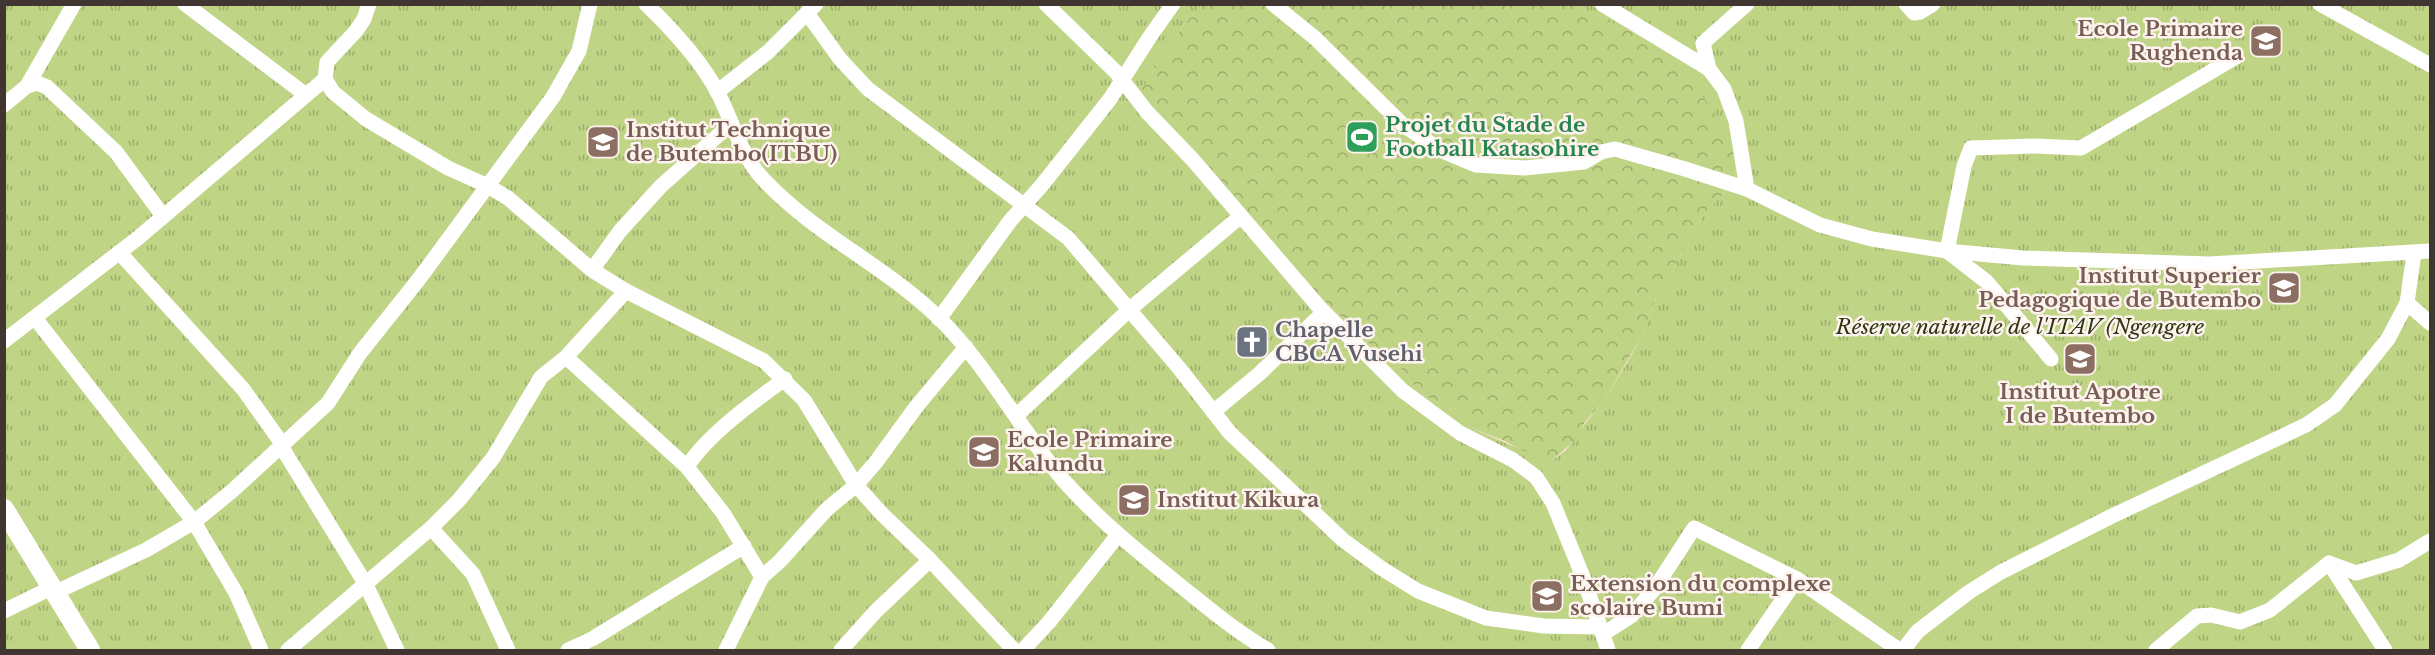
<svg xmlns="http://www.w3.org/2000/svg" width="2435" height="655" viewBox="0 0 2435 655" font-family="'Libre Baskerville',serif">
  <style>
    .forest { fill: url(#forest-crowns) }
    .park { fill: url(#park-tufts) }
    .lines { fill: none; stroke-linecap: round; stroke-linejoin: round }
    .minor { stroke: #fff; stroke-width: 15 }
    .tertiary { stroke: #fff; stroke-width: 20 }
    .labels { text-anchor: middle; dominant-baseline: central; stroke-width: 5; stroke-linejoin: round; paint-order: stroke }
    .education-label { font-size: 21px; font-weight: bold; fill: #785e54; stroke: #fef3ee; text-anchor: start }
    .leisure-label { font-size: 21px; font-weight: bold; fill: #27864d; stroke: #fef3ee; text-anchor: start }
    .park-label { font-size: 21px; font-style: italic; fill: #2f3712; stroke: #fef3ee }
    .worship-label { font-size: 21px; font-weight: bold; fill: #5b616d; stroke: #fef3ee; text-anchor: start }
  </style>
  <defs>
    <pattern id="forest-crowns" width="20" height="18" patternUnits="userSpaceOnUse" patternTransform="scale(1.5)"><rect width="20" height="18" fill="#bfd485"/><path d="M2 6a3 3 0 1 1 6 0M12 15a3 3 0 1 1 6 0" fill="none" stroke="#9dad6d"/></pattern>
    <pattern id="park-tufts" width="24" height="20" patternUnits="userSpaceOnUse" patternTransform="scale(1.5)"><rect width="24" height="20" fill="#bfd485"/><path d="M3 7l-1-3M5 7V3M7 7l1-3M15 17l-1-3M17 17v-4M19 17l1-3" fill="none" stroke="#9dad6d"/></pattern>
  </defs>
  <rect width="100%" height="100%" fill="#fee1d7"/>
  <path class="forest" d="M1201 5H1576L1670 50 1731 134 1736 168 1735 176 1721 197 1708 209 1688 241 1665 285 1657 295 1643 334 1603 402 1585 422 1573 442 1550 462 1528 454 1505 441 1471 428 1451 409 1419 393 1404 371 1371 346 1315 291 1185 139 1138 95 1182 27Z"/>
  <path class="park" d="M4 5H1201L1182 27 1138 95 1185 139 1315 291 1371 346 1404 371 1419 393 1451 409 1471 428 1550 462 1565 451 1573 442 1575 436 1603 402 1627 363 1643 334 1657 295 1665 285 1688 241 1708 209 1721 197 1735 177 1736 168 1730 134 1670 51 1576 5H2430V650H5Z"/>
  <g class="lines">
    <g class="minor">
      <path d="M185 4 306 95"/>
      <path d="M369 4 364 19 356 31 327 62 325 79 333 92 366 119 448 168 488 186 508 198 592 270 626 291 764 361 804 400 856 485 881 513 930 560 1014 650"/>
      <path d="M646 4C673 30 701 60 718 93 733 122 741 157 765 181 817 236 886 266 940 319 989 368 1020 430 1065 482 1099 520 1137 551 1177 583 1207 607 1235 631 1268 650"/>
      <path d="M1046 4 1116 72 1147 112 1193 160 1319 307 1403 391 1460 433 1513 460 1536 477 1553 503 1583 577 1608 650"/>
      <path d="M1273 4 1315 38 1402 124 1440 150 1476 165 1524 168 1584 162 1601 152 1615 149 1685 169 1747 189 1820 225 1872 239 1947 251 2023 258 2209 264 2430 251"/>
      <path d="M1602 4 1709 69 1724 89 1736 121 1747 189"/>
      <path d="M1906 4 1914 13 1920 12 1933 4"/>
      <path d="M2320 4 2430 65"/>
      <path d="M807 13 840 59 868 89 1068 238 1179 368 1230 433 1343 540 1381 568 1418 591 1486 618 1544 626 1600 627"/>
      <path d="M1709 69 1703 43 1747 4"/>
      <path d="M27 86 74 4"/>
      <path d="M717 92 768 52 816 4"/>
      <path d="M4 105 27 86 37 83 47 87 116 152 163 216"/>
      <path d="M119 252 243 389 283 445"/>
      <path d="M592 270 620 231 661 186 731 124"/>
      <path d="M2407 303 2430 323"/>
      <path d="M35 318 194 522 236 593 261 650"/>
      <path d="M939 319 1010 221 1042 185 1110 99 1149 38 1173 4"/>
      <path d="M4 341 138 238 325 79"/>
      <path d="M566 357 687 467 723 513 762 577"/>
      <path d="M2051 359 1987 282 1947 251 1964 166 1971 148 2035 146 2081 148 2236 57"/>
      <path d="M1213 412 1259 374 1324 312"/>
      <path d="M1016 416 1130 309 1241 216"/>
      <path d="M281 446 365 583 397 650"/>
      <path d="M687 467C706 436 754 401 785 379"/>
      <path d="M431 528 473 574 508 650"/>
      <path d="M2329 563 2385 650"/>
      <path d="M56 592 146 550 194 522 232 491 328 403 360 353 419 279 553 97 579 51 590 4"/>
      <path d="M4 611 53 587"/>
      <path d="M1603 634 1631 616 1655 588 1694 528 1797 579 1899 650"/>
      <path d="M288 650 431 528 459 500 493 458 541 377 566 357 626 291"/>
      <path d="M568 650 592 639 744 546"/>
      <path d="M726 650 762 577 780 561 827 509 856 485 876 462 916 407 966 347"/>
      <path d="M841 650 876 611 930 560"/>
      <path d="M1023 650 1049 622 1118 535"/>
      <path d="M1748 650 1797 579"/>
      <path d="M1903 650 1918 631 1969 592 2001 572 2112 516 2306 425 2335 405 2388 339 2407 303 2414 253"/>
      <path d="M2156 650 2197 616 2211 615 2240 622 2270 610 2329 563 2356 573 2399 560 2430 541"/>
    </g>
    <path class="tertiary" d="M4 509 90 650"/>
  </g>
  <defs>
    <g id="school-square" transform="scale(1.725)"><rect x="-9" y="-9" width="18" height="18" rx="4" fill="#8d6e63" stroke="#fef3ee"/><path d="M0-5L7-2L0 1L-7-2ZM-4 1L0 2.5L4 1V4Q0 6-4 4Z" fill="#fff"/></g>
    <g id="stadium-square" transform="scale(1.725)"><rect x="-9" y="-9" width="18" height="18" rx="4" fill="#2e9e5b" stroke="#fef3ee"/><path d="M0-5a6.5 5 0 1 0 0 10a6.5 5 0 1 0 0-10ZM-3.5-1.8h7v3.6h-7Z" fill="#fff"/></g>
    <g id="university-square" transform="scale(1.725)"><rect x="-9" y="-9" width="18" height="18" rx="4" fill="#8d6e63" stroke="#fef3ee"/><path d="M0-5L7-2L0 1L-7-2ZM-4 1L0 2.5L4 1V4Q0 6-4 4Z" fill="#fff"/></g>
    <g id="church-square" transform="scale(1.725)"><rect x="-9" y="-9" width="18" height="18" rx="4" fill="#6b7280" stroke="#fef3ee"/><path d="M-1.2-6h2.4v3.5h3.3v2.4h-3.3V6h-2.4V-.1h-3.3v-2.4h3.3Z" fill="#fff"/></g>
  </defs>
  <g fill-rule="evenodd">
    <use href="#school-square" x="2266" y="41"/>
    <use href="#stadium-square" x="1362" y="137"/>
    <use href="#school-square" x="603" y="142"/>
    <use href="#university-square" x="2284" y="288"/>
    <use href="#church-square" x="1252" y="342"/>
    <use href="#school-square" x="2080" y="359"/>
    <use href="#school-square" x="984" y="452"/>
    <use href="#school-square" x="1134" y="500"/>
    <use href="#school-square" x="1547" y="596"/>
  </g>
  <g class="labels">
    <g class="education-label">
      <text x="2243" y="29" text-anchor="end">Ecole Primaire<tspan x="2243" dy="24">Rughenda</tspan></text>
      <text x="626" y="130">Institut Technique<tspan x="626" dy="24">de Butembo(ITBU)</tspan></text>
      <text x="2261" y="276" text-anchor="end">Institut Superier<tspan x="2261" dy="24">Pedagogique de Butembo</tspan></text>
      <text x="2080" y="392" text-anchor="middle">Institut Apotre<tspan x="2080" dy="24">I de Butembo</tspan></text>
      <text x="1007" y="440">Ecole Primaire<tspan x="1007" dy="24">Kalundu</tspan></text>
      <text x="1157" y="500">Institut Kikura</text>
      <text x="1570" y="584">Extension du complexe<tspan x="1570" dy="24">scolaire Bumi</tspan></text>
    </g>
    <g class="leisure-label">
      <text x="1385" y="125">Projet du Stade de<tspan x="1385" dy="24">Football Katasohire</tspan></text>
    </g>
    <g class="park-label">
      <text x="2020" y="327">Réserve naturelle de l'ITAV (Ngengere</text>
    </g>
    <g class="worship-label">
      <text x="1275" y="330">Chapelle<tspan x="1275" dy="24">CBCA Vusehi</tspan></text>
    </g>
  </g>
  <rect width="2435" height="655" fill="none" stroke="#403531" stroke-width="12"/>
</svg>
